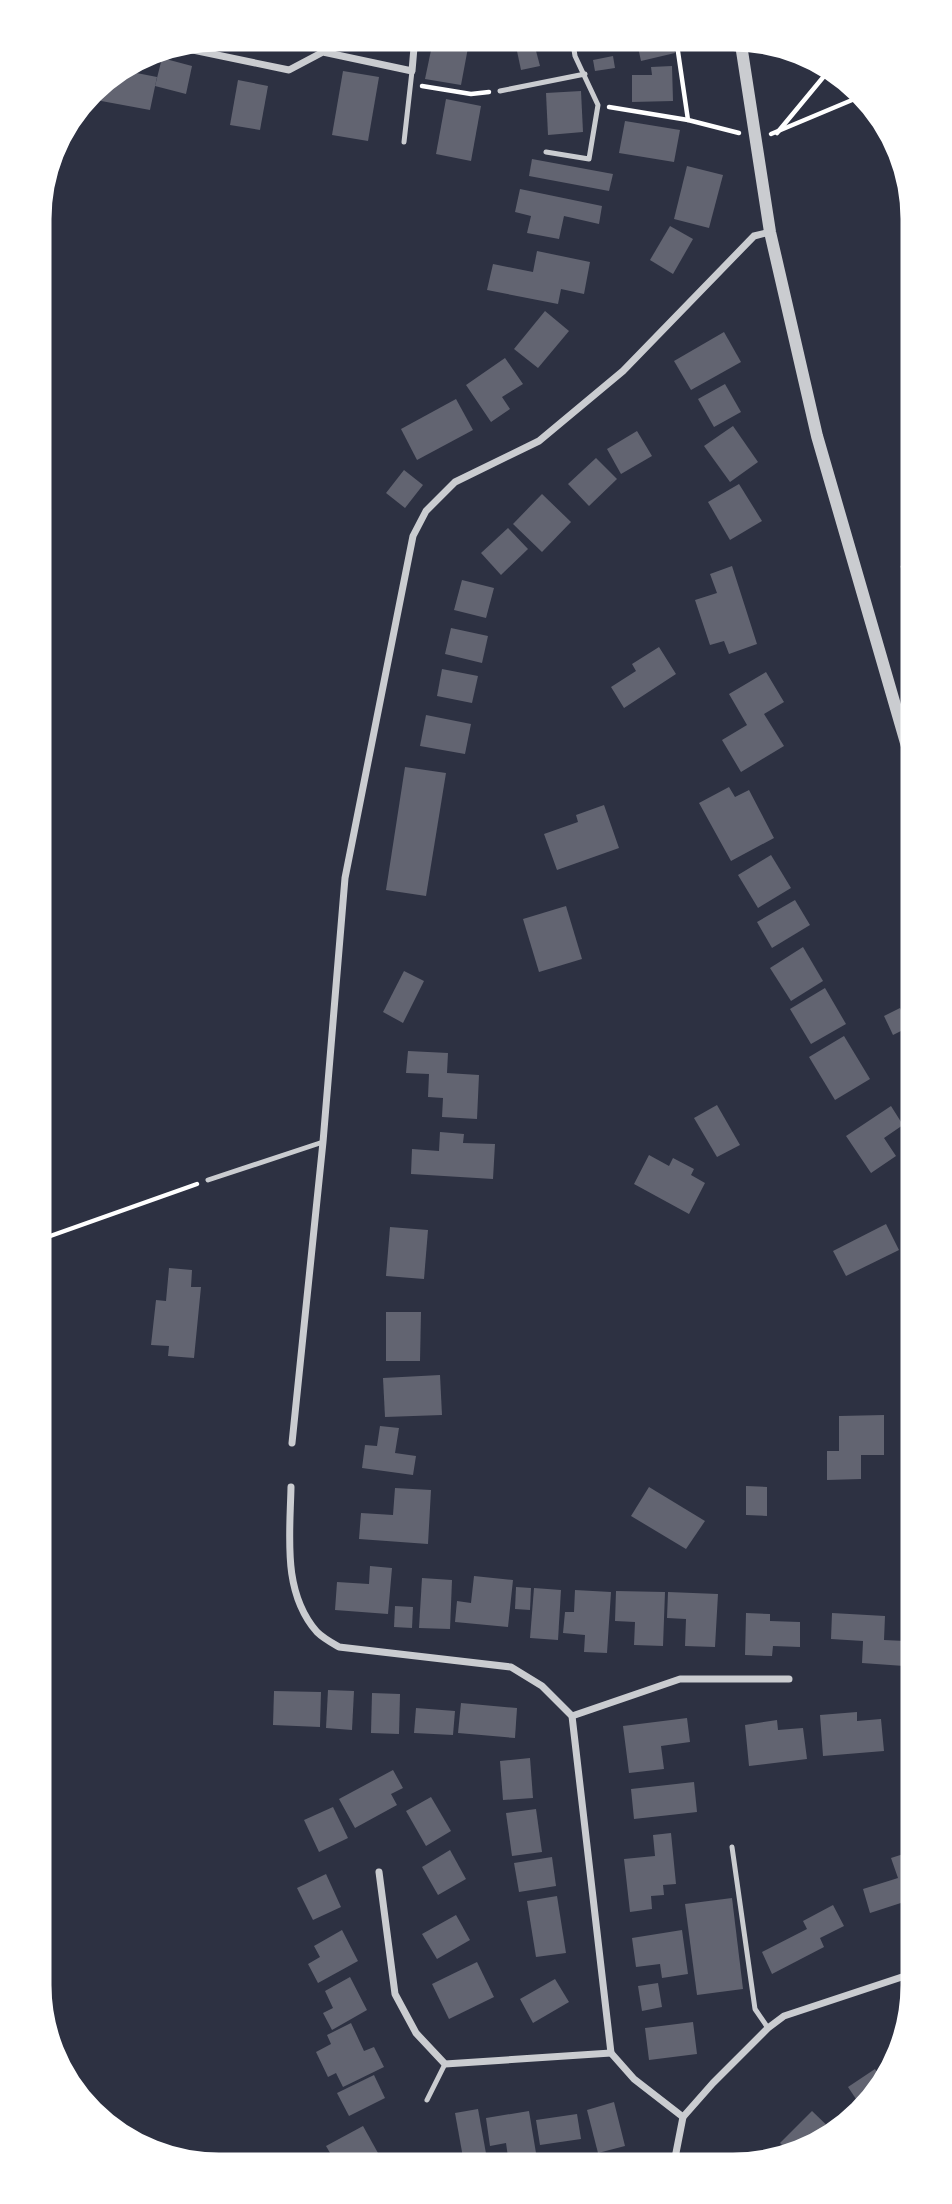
<svg xmlns="http://www.w3.org/2000/svg" width="952" height="2204" viewBox="0 0 952 2204" font-family="'Sofia Sans Condensed',sans-serif">
  <style>
    .building { fill: #626471 }
    .lines { fill: none; stroke-linecap: round; stroke-linejoin: round }
    .path { stroke: #fff; stroke-width: 4.5 }
    .service { stroke: #caccd0; stroke-width: 5 }
    .minor { stroke: #caccd0; stroke-width: 7 }
    .tertiary { stroke: #caccd0; stroke-width: 12 }
    .rim { fill: none; stroke: #fff; stroke-width: 9 }
  </style>
  <rect width="100%" height="100%" fill="#2d3142"/>
  <g class="building">
    <path d="M259 35 307 36 304 50 258 42Z"/>
    <path d="M358 36H394L393 47 357 43Z"/>
    <path d="M434 36 470 37 461 85 425 79Z"/>
    <path d="M535 37H564L565 41 537 48Z"/>
    <path d="M590 37H608V38L592 43Z"/>
    <path d="M636 38H672L675 53 641 61Z"/>
    <path d="M535 47 540 66 521 70 517 51Z"/>
    <path d="M613 56 615 68 595 71 593 60Z"/>
    <path d="M162 58 192 66 186 94 155 86Z"/>
    <path d="M672 66 673 101 632 102V75H652L651 67Z"/>
    <path d="M116 69 157 77 150 110 85 98 97 81Z"/>
    <path d="M343 71 379 77 368 141 332 135Z"/>
    <path d="M238 80 268 86 260 130 230 125Z"/>
    <path d="M581 91 583 132 548 135 546 93Z"/>
    <path d="M446 99 481 106 471 161 436 154Z"/>
    <path d="M625 121 680 130 674 162 619 153Z"/>
    <path d="M532 159 613 174 609 191 529 176Z"/>
    <path d="M687 166 723 175 709 228 674 219Z"/>
    <path d="M520 189 602 206 599 224 564 216 559 239 527 233 531 216 515 212Z"/>
    <path d="M670 226 693 239 673 274 650 260Z"/>
    <path d="M537 251 590 262 584 294 561 289 558 304 487 290 493 264 533 272Z"/>
    <path d="M545 311 569 331 538 368 514 349Z"/>
    <path d="M724 332 741 362 691 390 674 361Z"/>
    <path d="M505 358 523 384 502 397 510 409 491 422 466 385Z"/>
    <path d="M725 384 741 412 714 427 698 399Z"/>
    <path d="M456 399 473 430 417 460 401 429Z"/>
    <path d="M733 426 758 462 730 482 704 446Z"/>
    <path d="M637 431 652 456 621 474 607 449Z"/>
    <path d="M596 458 617 479 589 506 568 484Z"/>
    <path d="M404 470 423 485 405 508 386 493Z"/>
    <path d="M739 484 762 521 730 540 708 502Z"/>
    <path d="M542 494 571 522 542 552 513 524Z"/>
    <path d="M508 528 528 549 501 575 481 553Z"/>
    <path d="M912 562V596L900 566Z"/>
    <path d="M732 566 757 644 729 654 724 641 710 645 695 600 717 593 710 574Z"/>
    <path d="M462 580 494 588 486 618 454 610Z"/>
    <path d="M451 628 488 636 482 663 445 654Z"/>
    <path d="M659 647 676 674 624 708 611 687 636 671 632 664Z"/>
    <path d="M442 669 478 676 472 703 437 696Z"/>
    <path d="M766 672 784 702 764 714 784 746 741 772 722 740 747 725 729 694Z"/>
    <path d="M426 715 471 724 465 754 420 746Z"/>
    <path d="M405 767 446 773 426 896 386 890Z"/>
    <path d="M729 787 735 797 749 790 774 838 731 861 699 803Z"/>
    <path d="M604 805 619 848 557 870 544 834 578 822 576 815Z"/>
    <path d="M771 855 791 888 758 908 738 875Z"/>
    <path d="M795 900 810 925 772 948 757 922Z"/>
    <path d="M566 906 582 959 539 972 523 919Z"/>
    <path d="M803 947 823 981 791 1001 770 968Z"/>
    <path d="M404 971 424 981 403 1023 383 1012Z"/>
    <path d="M825 988 846 1024 811 1044 790 1009Z"/>
    <path d="M900 1008 909 1027 893 1035 884 1016Z"/>
    <path d="M844 1036 870 1079 835 1100 809 1057Z"/>
    <path d="M408 1051 448 1053 447 1073 479 1075 477 1119 442 1117 443 1098 428 1097 429 1074 406 1073Z"/>
    <path d="M717 1105 740 1145 717 1157 694 1118Z"/>
    <path d="M891 1106 903 1125 884 1138 896 1156 871 1173 846 1136Z"/>
    <path d="M440 1132 464 1134 463 1143 495 1144 493 1179 411 1174 412 1149 439 1151Z"/>
    <path d="M649 1155 669 1166 673 1158 694 1169 691 1175 705 1183 689 1214 634 1184Z"/>
    <path d="M886 1224 899 1250 846 1276 833 1251Z"/>
    <path d="M390 1227 428 1230 424 1279 386 1276Z"/>
    <path d="M169 1268 192 1270 191 1287H201L194 1358 168 1356 169 1346 151 1345 156 1300 166 1301Z"/>
    <path d="M386 1312H421L420 1361H386Z"/>
    <path d="M440 1375 442 1415 385 1417 383 1378Z"/>
    <path d="M884 1415V1455H861V1479L827 1480V1451H839V1416Z"/>
    <path d="M380 1426 399 1428 395 1453 416 1456 413 1475 362 1468 365 1445 377 1446Z"/>
    <path d="M746 1486 767 1487V1516L746 1515Z"/>
    <path d="M649 1487 705 1521 686 1549 631 1516Z"/>
    <path d="M395 1488 431 1490 428 1544 359 1539 361 1513 393 1515Z"/>
    <path d="M370 1566 392 1568 388 1614 335 1610 337 1582 369 1584Z"/>
    <path d="M474 1576 513 1580 508 1627 455 1622 457 1601 471 1603Z"/>
    <path d="M422 1578 452 1580 450 1629 419 1628Z"/>
    <path d="M516 1587 531 1588 530 1610 515 1609Z"/>
    <path d="M534 1588 561 1590 558 1640 530 1638Z"/>
    <path d="M575 1590 611 1592 607 1653 584 1652 585 1635 563 1633 565 1612H574Z"/>
    <path d="M616 1591 665 1592 663 1646 634 1645 635 1622 615 1621Z"/>
    <path d="M668 1592 718 1594 715 1647 685 1646 686 1619 667 1618Z"/>
    <path d="M395 1606 413 1607 412 1628 394 1627Z"/>
    <path d="M746 1613 770 1614V1621L800 1622V1647L773 1646 772 1656 745 1655Z"/>
    <path d="M832 1613 885 1616 884 1640 905 1641 904 1666 862 1663 863 1641 831 1639Z"/>
    <path d="M328 1690 354 1691 352 1730 326 1728Z"/>
    <path d="M274 1691 321 1692 320 1727 273 1725Z"/>
    <path d="M372 1693 400 1694 399 1734 371 1733Z"/>
    <path d="M461 1703 517 1708 515 1738 458 1733Z"/>
    <path d="M416 1708 455 1711 453 1735 414 1733Z"/>
    <path d="M857 1712V1721L881 1719 884 1751 823 1756 820 1715Z"/>
    <path d="M687 1718 690 1742 661 1746 664 1769 629 1773 623 1726Z"/>
    <path d="M777 1720 778 1730 803 1728 807 1759 749 1766 745 1725Z"/>
    <path d="M530 1758 533 1798 503 1800 500 1761Z"/>
    <path d="M393 1770 403 1788 391 1794 397 1805 355 1828 339 1799Z"/>
    <path d="M694 1782 697 1812 634 1819 631 1789Z"/>
    <path d="M431 1797 451 1831 426 1846 406 1811Z"/>
    <path d="M333 1807 348 1838 319 1852 304 1820Z"/>
    <path d="M536 1809 542 1852 512 1856 506 1813Z"/>
    <path d="M671 1833 676 1884 663 1885 664 1895 651 1896 652 1909 630 1912 624 1859 655 1856 653 1835Z"/>
    <path d="M450 1850 466 1879 438 1895 422 1867Z"/>
    <path d="M916 1850V1882L902 1887 907 1901 870 1913 863 1889 898 1878 891 1858Z"/>
    <path d="M552 1857 556 1886 519 1892 514 1863Z"/>
    <path d="M326 1874 341 1907 313 1920 297 1888Z"/>
    <path d="M557 1896 566 1953 536 1957 527 1901Z"/>
    <path d="M732 1898 743 1989 697 1995 685 1904Z"/>
    <path d="M833 1905 844 1926 820 1938 824 1947 772 1974 762 1952 807 1929 803 1921Z"/>
    <path d="M456 1915 470 1940 437 1959 422 1934Z"/>
    <path d="M342 1930 358 1961 318 1983 308 1964 320 1957 314 1946Z"/>
    <path d="M682 1930 688 1974 662 1978 660 1964 636 1967 632 1938Z"/>
    <path d="M477 1962 494 1997 449 2019 432 1984Z"/>
    <path d="M350 1977 367 2010 332 2030 323 2013 333 2008 325 1991Z"/>
    <path d="M555 1979 569 2002 533 2023 520 1999Z"/>
    <path d="M658 1983 662 2007 642 2011 638 1986Z"/>
    <path d="M693 2022 697 2054 649 2060 645 2028Z"/>
    <path d="M351 2023 364 2051 374 2047 384 2067 343 2087 336 2073 328 2077 316 2052 331 2044 327 2035Z"/>
    <path d="M875 2069 884 2083 879 2097 864 2111 848 2087Z"/>
    <path d="M374 2075 385 2098 349 2116 337 2093Z"/>
    <path d="M614 2102 625 2146 598 2153 587 2110Z"/>
    <path d="M478 2109 487 2159 464 2163 455 2113Z"/>
    <path d="M529 2111 536 2153 508 2157 506 2143 490 2146 486 2118Z"/>
    <path d="M812 2111 838 2136 794 2157 780 2143Z"/>
    <path d="M577 2114 581 2139 540 2145 536 2120Z"/>
    <path d="M363 2126 383 2162 379 2165H337L326 2146Z"/>
  </g>
  <g class="lines">
    <g class="path">
      <path d="M676 38 688 120 739 133"/>
      <path d="M422 86 471 94 489 92"/>
      <path d="M609 107 688 120"/>
      <path d="M777 133 830 69"/>
      <path d="M771 134 864 95"/>
      <path d="M39 1240 197 1184"/>
    </g>
    <g class="service">
      <path d="M500 91 585 74"/>
      <path d="M404 142 412 71"/>
      <path d="M546 152 589 159 598 105 575 56 572 37"/>
      <path d="M208 1180 323 1142"/>
      <path d="M732 1847 755 2009 768 2028"/>
      <path d="M427 2100 445 2064"/>
    </g>
    <g class="minor">
      <path d="M169 45 289 70 323 52 412 71 415 36"/>
      <path d="M897 713 913 705"/>
      <path d="M292 1443 323 1142 345 878 413 536 426 511 455 482 539 441 623 371 754 236 770 232"/>
      <path d="M291 1487C290 1536 282 1592 317 1632 323 1638 332 1643 339 1647L511 1667 542 1686 572 1716 611 2053 634 2079 683 2117"/>
      <path d="M572 1716 680 1679H789"/>
      <path d="M379 1872 395 1994 416 2033 445 2064 611 2053"/>
      <path d="M674 2163 683 2117 713 2083 768 2028 784 2016 917 1972"/>
    </g>
    <path class="tertiary" d="M740 38 770 232 817 436 913 767"/>
  </g>
  <path d="M0 0H952V2204H0ZM219 47H733A172 172 0 0 1 905 219V1985A172 172 0 0 1 733 2157H219A172 172 0 0 1 47 1985V219A172 172 0 0 1 219 47Z" fill="#fff" fill-rule="evenodd"/>
  <path class="rim" d="M219 47H733A172 172 0 0 1 905 219V1985A172 172 0 0 1 733 2157H219A172 172 0 0 1 47 1985V219A172 172 0 0 1 219 47Z"/>
</svg>
